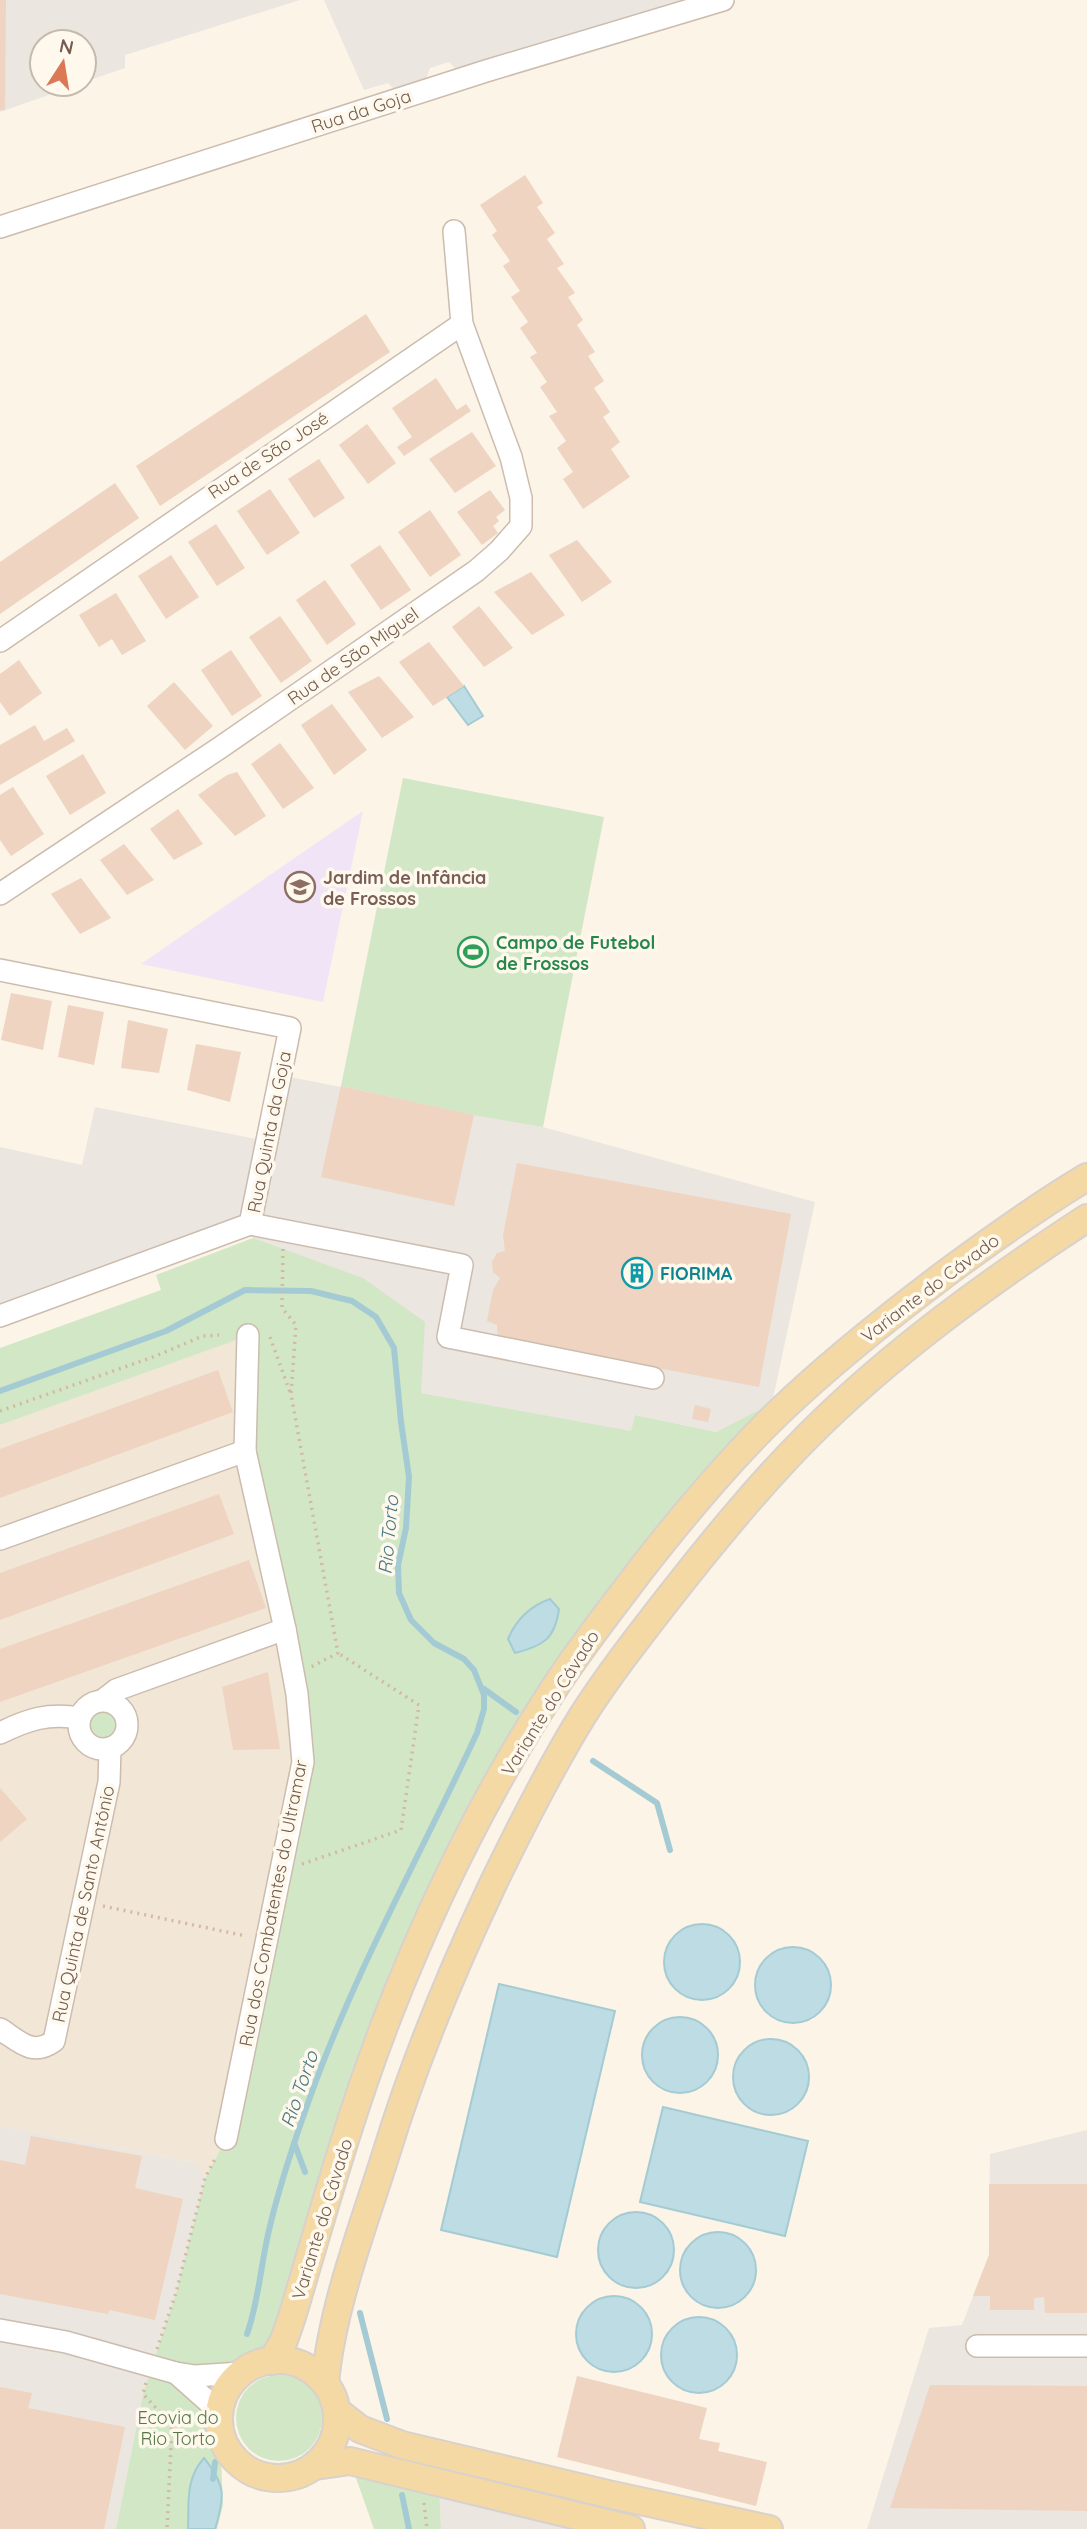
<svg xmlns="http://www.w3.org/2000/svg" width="1087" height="2529" viewBox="0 0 1087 2529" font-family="Quicksand,sans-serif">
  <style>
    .residential { fill: #f2e6d6 }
    .industrial { fill: #ebe6e0 }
    .education { fill: #f1e4f7 }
    .green { fill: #d2e7c6 }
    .water { fill: #bddce3; stroke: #a4cbd4; stroke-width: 2 }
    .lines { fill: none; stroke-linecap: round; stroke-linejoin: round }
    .stream { stroke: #a4cbd4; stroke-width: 6 }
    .building { fill: #eed4c1 }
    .minor-casing { stroke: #ccbcae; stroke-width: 24 }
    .major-casing { stroke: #d8d1cd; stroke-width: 30 }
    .path { stroke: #d3b8a4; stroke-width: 3.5; stroke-dasharray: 2 5; stroke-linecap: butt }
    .minor { stroke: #fff; stroke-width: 21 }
    .major { stroke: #f4d9a4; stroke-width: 26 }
    .labels { text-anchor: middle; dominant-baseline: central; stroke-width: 7; stroke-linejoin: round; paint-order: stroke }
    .street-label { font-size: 18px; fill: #725c4d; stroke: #fef8ed }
    .education-label { font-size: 18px; font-weight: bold; fill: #785e54; stroke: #fef8ed; text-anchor: start }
    .leisure-label { font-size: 18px; font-weight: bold; fill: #27864d; stroke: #fef8ed; text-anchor: start }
    .culture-label { font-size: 18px; font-weight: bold; fill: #0d838f; stroke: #fef8ed; text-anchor: start }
    .park-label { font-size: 18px; fill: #537846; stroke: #fef8ed }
    .water-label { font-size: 19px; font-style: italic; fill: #487884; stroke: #fef8ed }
  </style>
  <rect width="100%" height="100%" fill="#fbf4e7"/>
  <path class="residential" d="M248 1335 303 1762 226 2139 205 2178 197 2163 0 2126V1425Z"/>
  <g class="industrial">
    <path d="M0 0H300L125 55V68L84 82V42H42V84H80L0 112Z"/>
    <path d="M324 0H691L458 71 449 62 430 68 426 79 395 90 388 83 364 90Z"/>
    <path d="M280 1075 543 1127 815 1202 772 1403 716 1432 636 1415 631 1432 421 1393 284 1251 253 1238 250 1224 0 1316V1147L82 1165 95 1107 266 1141Z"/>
    <path d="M0 2126 197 2163 205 2178 176 2293 143 2394 116 2529H0Z"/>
    <path d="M1087 2130V2529H867L929 2328 962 2325 989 2255 990 2154Z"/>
    <path d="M439 2483 631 2529H441Z"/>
  </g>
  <path class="education" d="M363 811 323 1002 141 964Z"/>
  <g class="green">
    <path d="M403 778 604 817 543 1127 474 1115 341 1086Z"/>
    <path d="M253 1238 363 1278 425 1322 421 1393 631 1431 635 1415 716 1432 772 1403 673 1528 465 1845 272 2361 253 2366 241 2373 195 2376 219 2416 223 2505 217 2529H215C225 2496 226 2486 204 2459 185 2479 189 2503 188 2529H116L143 2394 176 2293 205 2178 226 2139 303 1762 245 1451 247 1336 0 1425V1348L161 1290 156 1275Z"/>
    <circle cx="104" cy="1725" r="16"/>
    <circle cx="279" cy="2418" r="43"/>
    <path d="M350 2461 439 2483 441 2529H374Z"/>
  </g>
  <g class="water">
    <path d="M464 686 483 716 468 725 447 697Z"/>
    <path d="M550 1599 559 1609C555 1639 543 1646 515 1653L508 1639C516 1620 530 1606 550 1599Z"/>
    <circle cx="702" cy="1962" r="38"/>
    <circle cx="793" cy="1985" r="38"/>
    <path d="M499 1984 615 2011 557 2257 441 2230Z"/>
    <circle cx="680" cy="2055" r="38"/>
    <circle cx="771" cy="2077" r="38"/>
    <path d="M663 2107 808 2141 785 2236 640 2202Z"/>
    <circle cx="636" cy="2250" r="38"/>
    <circle cx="718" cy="2270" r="38"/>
    <circle cx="614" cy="2334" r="38"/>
    <circle cx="699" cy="2355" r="38"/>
    <path d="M204 2458C226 2485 225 2497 215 2529H188C189 2503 185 2479 204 2458Z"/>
  </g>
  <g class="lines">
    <g class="stream">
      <path d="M0 1391 166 1331 245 1290 311 1291 352 1301 376 1317 394 1348 401 1422 409 1477 406 1528 398 1565 399 1593 411 1620 434 1643 464 1659 474 1670 484 1695V1709L477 1733C422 1852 358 1965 313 2089 297 2133 281 2180 270 2226 261 2261 259 2301 247 2334"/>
      <path d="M484 1689 516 1712"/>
      <path d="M593 1761 657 1803 670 1850"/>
      <path d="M295 2145 305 2172"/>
      <path d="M360 2313 387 2419"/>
      <path d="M213 2479 215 2462"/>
      <path d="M402 2495 409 2529"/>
    </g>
  </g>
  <g class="building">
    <path d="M0 0H6L5 110H0Z"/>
    <path d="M525 175 543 203 537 207 555 233 547 239 564 264 557 268 575 293 568 297 583 320 577 325 595 352 588 356 604 381 594 388 610 412 603 417 620 442 611 449 630 477 583 509 563 479 573 472 557 448 566 441 549 416 557 412 540 387 547 382 530 357 537 353 520 328 528 322 511 297 520 291 503 266 510 261 492 235 497 231 480 205Z"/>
    <path d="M366 314 390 352 160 506 136 466Z"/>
    <path d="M436 378 457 410 466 404 471 411 404 456 397 447 412 437 392 408Z"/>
    <path d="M367 424 396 463 368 484 339 445Z"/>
    <path d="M472 432 496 466 455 493 429 459Z"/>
    <path d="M319 459 345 498 314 518 288 479Z"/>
    <path d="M115 483 139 518 0 614V562Z"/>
    <path d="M270 489 300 533 267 555 237 511Z"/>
    <path d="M490 490 505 510 496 517 499 521 493 526 498 533 482 545 457 512Z"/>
    <path d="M430 510 461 555 430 577 398 532Z"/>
    <path d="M216 524 245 568 217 586 188 542Z"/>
    <path d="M577 540 612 582 582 602 549 555Z"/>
    <path d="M380 545 411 590 381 610 350 565Z"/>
    <path d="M171 555 199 597 166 619 138 576Z"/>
    <path d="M531 572 565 615 532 635 494 592Z"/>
    <path d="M325 580 356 624 327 645 296 600Z"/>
    <path d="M116 593 146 641 122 655 112 639 99 647 79 615Z"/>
    <path d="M479 606 513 648 484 667 452 627Z"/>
    <path d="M280 616 312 661 281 683 249 637Z"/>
    <path d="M429 642 464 686 433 706 399 662Z"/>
    <path d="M231 650 262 696 232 716 201 670Z"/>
    <path d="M19 660 42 693 10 716 0 702V674Z"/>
    <path d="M379 676 414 717 382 738 348 692Z"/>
    <path d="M174 682 213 726 185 750 147 706Z"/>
    <path d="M332 704 367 750 334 775 301 725Z"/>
    <path d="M35 725 44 741 67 728 75 741 0 785V745Z"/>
    <path d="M280 743 314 788 283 809 251 764Z"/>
    <path d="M83 754 106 793 70 815 46 776Z"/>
    <path d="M237 772 266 816 235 836 198 795 227 775Z"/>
    <path d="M13 787 44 834 11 856 0 840V795Z"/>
    <path d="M178 809 203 844 174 860 150 829Z"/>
    <path d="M124 844 154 880 127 895 100 860Z"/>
    <path d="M81 878 111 918 80 934 51 894Z"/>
    <path d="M11 993 52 1001 43 1050 1 1040Z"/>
    <path d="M68 1005 104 1012 94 1065 58 1057Z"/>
    <path d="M128 1020 168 1029 159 1073 121 1068Z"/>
    <path d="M196 1044 241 1052 230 1102 187 1090Z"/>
    <path d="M341 1086 474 1115 454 1206 321 1177Z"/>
    <path d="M517 1163 791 1214 759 1387 498 1338 497 1325 487 1321 493 1290 500 1278 493 1272 492 1262 497 1253 505 1251 503 1235Z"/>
    <path d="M218 1370 233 1412 0 1498V1449Z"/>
    <path d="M695 1405 711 1409 708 1422 692 1419Z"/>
    <path d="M219 1494 234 1534 0 1620V1573Z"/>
    <path d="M249 1560 266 1608 0 1702V1649Z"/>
    <path d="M268 1672 280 1749 233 1750 222 1687Z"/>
    <path d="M0 1788 27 1819 0 1842Z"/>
    <path d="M31 2136 142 2156 135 2188 183 2199 155 2320 109 2310 108 2314 0 2294V2160L25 2165Z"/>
    <path d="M989 2184H1087V2313H1045L1044 2297 1034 2298V2310H990V2296H973L989 2255Z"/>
    <path d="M577 2376 707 2408 699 2439 720 2443 718 2451 767 2462 756 2506 557 2457Z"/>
    <path d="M930 2385 1087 2386V2511L890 2508Z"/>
    <path d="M0 2387 32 2393 28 2408 125 2427 104 2529H0Z"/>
  </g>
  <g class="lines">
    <g class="minor-casing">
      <g id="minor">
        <path d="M0 227 486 71 723 0"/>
        <path d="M0 641 462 324"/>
        <path d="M0 894 221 747 476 571 499 551 521 526V498L511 457 462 324 454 231"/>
        <path d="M0 970 290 1028 250 1224 0 1316"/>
        <path d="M250 1224 462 1265 448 1337 653 1378"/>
        <path d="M0 1539 245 1451"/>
        <path d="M103 1700 116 1690 285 1629"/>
        <circle cx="103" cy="1725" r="24"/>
        <path d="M0 1733C29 1719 47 1713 80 1718"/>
        <path d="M0 2029C19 2041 32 2057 54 2041L109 1782 110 1748"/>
        <path d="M226 2139 303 1762 297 1694 285 1629 245 1451 248 1335"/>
        <path d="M0 2330 66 2342 176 2373 195 2376 241 2373"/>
        <path d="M977 2346H1087"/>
        <path d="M176 2373 212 2405 219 2416"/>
      </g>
    </g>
    <g class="major-casing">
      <g id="major">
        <circle cx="278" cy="2419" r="59"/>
        <path d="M272 2361 284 2340 292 2317C322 2216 350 2114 388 2016 432 1903 487 1791 553 1690 580 1648 612 1608 642 1568 685 1513 729 1460 779 1412 831 1362 888 1317 945 1274 991 1240 1038 1206 1087 1177"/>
        <path d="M325 2383C332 2307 363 2227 386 2154 414 2062 451 1973 492 1886 520 1828 549 1770 583 1715 608 1676 636 1640 664 1604 710 1545 757 1487 809 1435 892 1352 989 1282 1087 1218"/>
        <path d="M337 2411 360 2429 402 2445 608 2494 769 2529"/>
        <path d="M315 2466 350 2461 631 2529"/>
      </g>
    </g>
    <g class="path">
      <path d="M283 1249 282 1308 296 1325 291 1394 338 1653 311 1667"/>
      <path d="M270 1337 290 1392"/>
      <path d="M0 1411 153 1357 203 1336 219 1335"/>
      <path d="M302 1864 401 1830 419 1705 338 1653"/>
      <path d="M103 1906 246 1936"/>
      <path d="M157 2349 176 2293 205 2178 216 2157"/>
      <path d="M146 2383 143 2394 172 2425 167 2529"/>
      <path d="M424 2503 427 2529"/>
    </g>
    <use href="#minor" class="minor"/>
    <use href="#major" class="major"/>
  </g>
  <defs>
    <g id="school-ring" transform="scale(1.575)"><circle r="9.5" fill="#fef8ed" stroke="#8d6e63" stroke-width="1.5"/><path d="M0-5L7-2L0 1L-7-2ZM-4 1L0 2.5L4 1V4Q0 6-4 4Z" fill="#8d6e63"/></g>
    <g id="stadium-ring" transform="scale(1.575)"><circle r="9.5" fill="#fef8ed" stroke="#2e9e5b" stroke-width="1.5"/><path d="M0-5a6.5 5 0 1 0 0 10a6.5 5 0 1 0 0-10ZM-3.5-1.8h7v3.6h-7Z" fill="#2e9e5b"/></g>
    <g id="building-ring" transform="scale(1.575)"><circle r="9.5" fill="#fef8ed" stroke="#0f9aa8" stroke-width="1.5"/><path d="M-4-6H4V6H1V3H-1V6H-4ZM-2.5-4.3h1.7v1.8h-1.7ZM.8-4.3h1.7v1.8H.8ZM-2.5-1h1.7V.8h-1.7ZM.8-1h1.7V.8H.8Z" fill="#0f9aa8"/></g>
  </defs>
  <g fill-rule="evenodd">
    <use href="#school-ring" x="300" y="887"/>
    <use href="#stadium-ring" x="473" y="952"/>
    <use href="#building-ring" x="637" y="1273"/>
  </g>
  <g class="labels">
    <g class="street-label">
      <text transform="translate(361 111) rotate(-18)">Rua da Goja</text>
      <text transform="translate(268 455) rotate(-34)">Rua de São José</text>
      <text transform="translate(353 656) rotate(-35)">Rua de São Miguel</text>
      <text transform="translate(269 1132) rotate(-79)">Rua Quinta da Goja</text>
      <text transform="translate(930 1288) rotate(-37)">Variante do Cávado</text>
      <text transform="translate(550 1703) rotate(-58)">Variante do Cávado</text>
      <text transform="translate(273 1903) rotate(-79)">Rua dos Combatentes do Ultramar</text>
      <text transform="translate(83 1904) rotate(-78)">Rua Quinta de Santo António</text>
      <text transform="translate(322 2219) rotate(-73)">Variante do Cávado</text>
    </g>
    <g class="education-label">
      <text x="323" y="877">Jardim de Infância<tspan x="323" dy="21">de Frossos</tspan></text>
    </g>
    <g class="leisure-label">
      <text x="496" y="942">Campo de Futebol<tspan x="496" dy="21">de Frossos</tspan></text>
    </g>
    <g class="culture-label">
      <text x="660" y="1273">FIORIMA</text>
    </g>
    <g class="park-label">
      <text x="178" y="2417">Ecovia do<tspan x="178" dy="21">Rio Torto</tspan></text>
    </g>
    <g class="water-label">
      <text transform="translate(388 1535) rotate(-85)">Rio Torto</text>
      <text transform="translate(299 2089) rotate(-71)">Rio Torto</text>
    </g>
  </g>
  <g transform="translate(63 63) rotate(12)"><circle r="33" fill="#fef8ed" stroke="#c6baad" stroke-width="2"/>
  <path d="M0-5L12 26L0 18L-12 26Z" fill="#db7856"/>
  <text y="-10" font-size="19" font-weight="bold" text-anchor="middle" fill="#725c4d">N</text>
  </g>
</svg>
